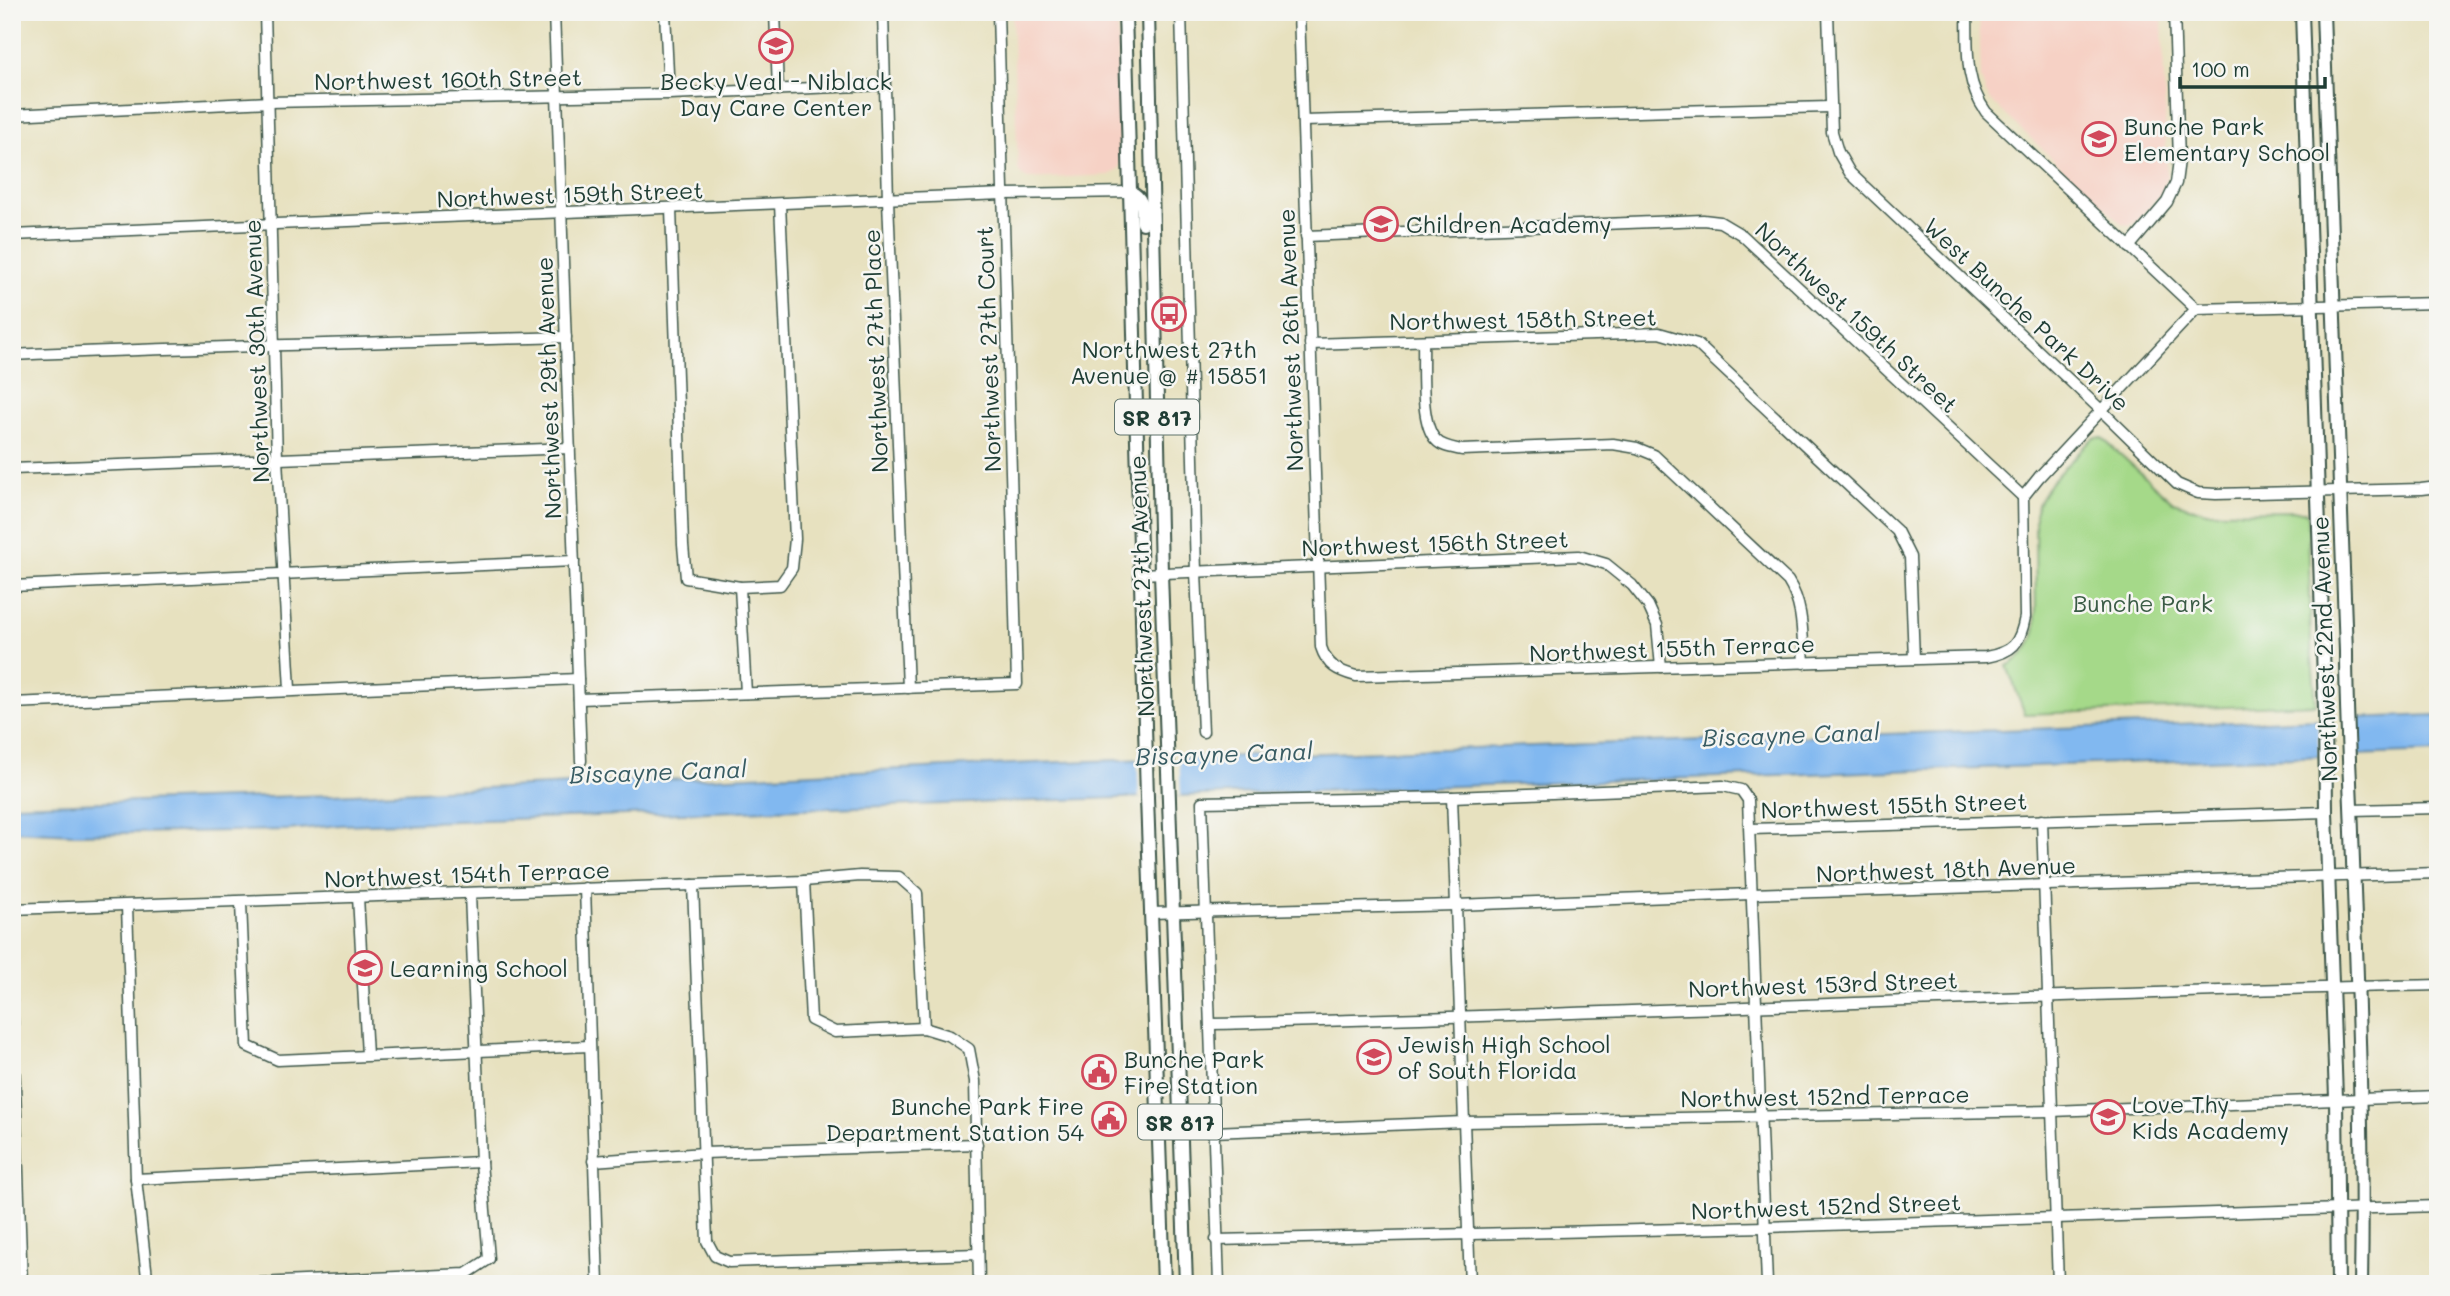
<svg xmlns="http://www.w3.org/2000/svg" width="2450" height="1296" viewBox="0 0 2450 1296" font-family="Mali,sans-serif">
  <style>
    .built { fill: #f6d1c5 }
    .green { fill: #a5d989; stroke: #628b5e; stroke-width: 2 }
    .water { fill: #81b8f0; stroke: #507a92; stroke-width: 2 }
    .pier { fill: #e7e1bf }
    .lines { fill: none; stroke-linecap: round; stroke-linejoin: round }
    .minor-casing { stroke: #3d5649; stroke-width: 13 }
    .major-casing { stroke: #3d5649; stroke-width: 16 }
    .minor { stroke: #fff; stroke-width: 10 }
    .major { stroke: #fff; stroke-width: 12 }
    .labels { text-anchor: middle; dominant-baseline: central; stroke-width: 5; stroke-linejoin: round; paint-order: stroke }
    .shield { fill: #f6f6f2; stroke: #60746d; stroke-width: 2 }
    .shield-label { font-size: 21px; font-weight: bold; fill: #1f3d34 }
    .street-label { font-size: 23px; fill: #1f3d34; stroke: #f6f6f2 }
    .poi-label { font-size: 23px; fill: #1f3d34; stroke: #f6f6f2; text-anchor: start }
    .park-label { font-size: 23px; fill: #3a5c45; stroke: #f6f6f2 }
    .water-label { font-size: 24px; font-style: italic; fill: #385c63; stroke: #f6f6f2 }
  </style>
  <rect width="100%" height="100%" fill="#f6f6f2"/>
  <filter id="ink" filterUnits="userSpaceOnUse"><feTurbulence type="fractalNoise" baseFrequency=".0143" numOctaves="2"/><feDisplacementMap in="SourceGraphic" scale="14" xChannelSelector="R" yChannelSelector="G"/><feConvolveMatrix kernelMatrix="1 2 1 2 8 2 1 2 1" color-interpolation-filters="sRGB"/></filter>
  <filter id="wash" filterUnits="userSpaceOnUse"><feTurbulence type="fractalNoise" baseFrequency=".00686" numOctaves="4" result="noise"/><feDisplacementMap in="SourceGraphic" scale="28" xChannelSelector="R" yChannelSelector="G"/><feGaussianBlur stdDeviation="1.57" result="paint"/><feColorMatrix in="noise" values="0 0 0 0 0 0 0 0 0 0 0 0 0 0 0 0 0 1.4 0 .05"/><feComposite in="paint" operator="in"/></filter>
  <g filter="url(#wash)">
    <rect width="100%" height="100%" fill="#e7e1bf"/>
    <g class="built">
      <path d="M1012 12H1117L1121 163 1118 170 1109 175 1028 179 1021 175 1018 169Z"/>
      <path d="M1979 12H2162L2167 176 2163 191 2135 223 2129 225 2122 224 1991 101 1986 93 1981 79Z"/>
    </g>
    <path class="green" d="M2097 437 2102 438 2173 502 2206 512 2305 511 2308 516 2311 645 2316 704 2025 714 2007 666C2024 657 2034 645 2036 626L2035 514C2042 484 2072 461 2092 439Z"/>
    <path class="water" d="M2438 715V752L341 825 288 830 74 834 12 831V805L332 795 1034 763Z"/>
    <g class="pier">
      <path d="M2353 714 2355 758 2319 759 2317 715Z"/>
      <path d="M1179 755 1181 796 1139 798 1137 756Z"/>
    </g>
  </g>
  <g filter="url(#ink)">
    <g class="lines">
      <g class="minor-casing">
        <g id="minor">
          <path d="M265 12 277 459 290 689"/>
          <path d="M554 12 581 761"/>
          <path d="M665 12 669 94"/>
          <path d="M775 12 778 90"/>
          <path d="M883 12 888 200 908 688"/>
          <path d="M1181 12 1196 572 1203 732"/>
          <path d="M1299 12 1321 647C1327 666 1338 671 1356 676L1986 657C2013 652 2020 644 2025 617L2023 497 2039 477 2196 309"/>
          <path d="M1828 12 1832 132 1838 152 1850 173 2102 411 2177 484 2198 493 2216 494 2421 489 2438 487"/>
          <path d="M1967 12C1968 49 1964 81 1986 112L2196 309"/>
          <path d="M12 115 269 102 669 94 884 85"/>
          <path d="M1303 121 1830 107"/>
          <path d="M671 209 683 545 686 578 740 587 780 585 792 568 795 539 780 204"/>
          <path d="M12 235 1003 194 1129 192"/>
          <path d="M1306 236 1703 220 1720 222 1742 235 2023 497"/>
          <path d="M2129 247 2167 202 2176 183 2179 160 2174 12"/>
          <path d="M2196 309 2438 303"/>
          <path d="M1423 341C1424 365 1419 423 1436 440 1442 447 1453 448 1462 450L1613 444 1637 448 1654 455 1788 581C1804 606 1802 634 1804 663"/>
          <path d="M1310 344 1659 333 1697 344 1897 531 1910 557 1914 659"/>
          <path d="M12 355C197 347 381 342 566 337"/>
          <path d="M12 469 570 448"/>
          <path d="M1140 574 1579 556 1606 564 1632 585 1648 605 1657 625 1661 667"/>
          <path d="M12 586 574 561"/>
          <path d="M740 587 746 693"/>
          <path d="M579 699 1017 684 998 12"/>
          <path d="M12 703 578 679"/>
          <path d="M1452 797 1470 1284"/>
          <path d="M2351 810 2438 808"/>
          <path d="M2042 820 2058 1284"/>
          <path d="M1750 829 2326 812"/>
          <path d="M804 881 811 1020 835 1032 924 1028 950 1036 969 1049 975 1081 979 1284"/>
          <path d="M693 885 707 1241 715 1256 729 1262 978 1254"/>
          <path d="M585 888 598 1284"/>
          <path d="M358 897 367 1055"/>
          <path d="M241 903 247 1046 278 1060 589 1046"/>
          <path d="M127 906 136 1179 147 1277 173 1284"/>
          <path d="M12 909 804 881 860 876 899 877 917 893 924 1028"/>
          <path d="M1151 913 1456 905 1751 894 2438 873"/>
          <path d="M12 1002 22 1284"/>
          <path d="M1210 1024C1620 1014 2029 994 2438 985"/>
          <path d="M1213 1132 1464 1122 2052 1111 2438 1096"/>
          <path d="M593 1161 704 1153 977 1144"/>
          <path d="M136 1179 481 1162"/>
          <path d="M1216 1240 1765 1227 2438 1206"/>
          <path d="M236 1284 466 1274 489 1259 481 1162 470 894"/>
          <path d="M1219 1284 1202 802 1452 797 1723 786 1741 790 1748 800 1767 1284"/>
        </g>
      </g>
      <g class="major-casing">
        <g id="major">
          <path d="M1125 12 1147 797 1164 1284"/>
          <path d="M1148 12 1161 573 1186 1284"/>
          <path d="M2302 12 2325 710 2326 812 2336 1098 2338 1284"/>
          <path d="M2323 12 2346 652C2346 712 2350 772 2352 832 2357 983 2364 1133 2361 1284"/>
          <path d="M1129 192C1144 197 1143 210 1143 223"/>
        </g>
      </g>
      <use href="#minor" class="minor"/>
      <use href="#major" class="major"/>
    </g>
  </g>
  <defs>
    <g id="school-ring" transform="scale(1.75)"><circle r="9.5" fill="#f6f6f2" stroke="#d1495b" stroke-width="1.5"/><path d="M0-5L7-2L0 1L-7-2ZM-4 1L0 2.5L4 1V4Q0 6-4 4Z" fill="#d1495b"/></g>
    <g id="bus-ring" transform="scale(1.75)"><circle r="9.5" fill="#f6f6f2" stroke="#d1495b" stroke-width="1.5"/><path d="M-5-6H5V4H4V6H2V4H-2V6H-4V4H-5ZM-3.5-4V0h7V-4ZM-3.5 1.2v1.5H-2V1.2ZM2 1.2v1.5H3.5V1.2Z" fill="#d1495b"/></g>
    <g id="civic-ring" transform="scale(1.75)"><circle r="9.5" fill="#f6f6f2" stroke="#d1495b" stroke-width="1.5"/><path d="M-.6-6.5H3V-4.5H.6V-3L4-1V1h2V6H-6V1h2V-1L-.6-3ZM-1.2 2.5V6h2.4V2.5Z" fill="#d1495b"/></g>
  </defs>
  <g fill-rule="evenodd">
    <use href="#school-ring" x="776" y="46"/>
    <use href="#school-ring" x="2099" y="139"/>
    <use href="#school-ring" x="1381" y="224"/>
    <use href="#bus-ring" x="1169" y="314"/>
    <use href="#school-ring" x="365" y="968"/>
    <use href="#school-ring" x="1374" y="1057"/>
    <use href="#civic-ring" x="1099" y="1072"/>
    <use href="#school-ring" x="2108" y="1117"/>
    <use href="#civic-ring" x="1109" y="1119"/>
  </g>
  <g class="labels">
    <g class="shield">
      <rect x="1115" y="399.5" width="84" height="35" rx="5"/>
      <rect x="1138" y="1104.5" width="84" height="35" rx="5"/>
    </g>
    <g class="shield-label">
      <text x="1157" y="417">SR 817</text>
      <text x="1180" y="1122">SR 817</text>
    </g>
    <g class="street-label">
      <text transform="translate(448 79) rotate(-1)">Northwest 160th Street</text>
      <text transform="translate(570 194) rotate(-2)">Northwest 159th Street</text>
      <text transform="translate(2027 314) rotate(43)">West Bunche Park Drive</text>
      <text transform="translate(1857 317) rotate(43)">Northwest 159th Street</text>
      <text transform="translate(1523 319) rotate(-1)">Northwest 158th Street</text>
      <text transform="translate(1290 340) rotate(-92)">Northwest 26th Avenue</text>
      <text transform="translate(988 349) rotate(-92)">Northwest 27th Court</text>
      <text transform="translate(256 351) rotate(-92)">Northwest 30th Avenue</text>
      <text transform="translate(875 351) rotate(-92)">Northwest 27th Place</text>
      <text transform="translate(548 388) rotate(-92)">Northwest 29th Avenue</text>
      <text transform="translate(1435 543) rotate(-2)">Northwest 156th Street</text>
      <text transform="translate(1141 586) rotate(-92)">Northwest 27th Avenue</text>
      <text transform="translate(1672 648) rotate(-2)">Northwest 155th Terrace</text>
      <text transform="translate(2324 649) rotate(-92)">Northwest 22nd Avenue</text>
      <text transform="translate(1894 805) rotate(-2)">Northwest 155th Street</text>
      <text transform="translate(1946 869) rotate(-2)">Northwest 18th Avenue</text>
      <text transform="translate(467 874) rotate(-2)">Northwest 154th Terrace</text>
      <text transform="translate(1823 984) rotate(-2)">Northwest 153rd Street</text>
      <text transform="translate(1825 1096) rotate(-1)">Northwest 152nd Terrace</text>
      <text transform="translate(1826 1206) rotate(-2)">Northwest 152nd Street</text>
    </g>
    <g class="poi-label">
      <text x="776" y="81" text-anchor="middle">Becky Veal - Niblack<tspan x="776" dy="26">Day Care Center</tspan></text>
      <text x="2124" y="126">Bunche Park<tspan x="2124" dy="26">Elementary School</tspan></text>
      <text x="1406" y="224">Children Academy</text>
      <text x="1169" y="349" text-anchor="middle">Northwest 27th<tspan x="1169" dy="26">Avenue @ # 15851</tspan></text>
      <text x="390" y="968">Learning School</text>
      <text x="1398" y="1044">Jewish High School<tspan x="1398" dy="26">of South Florida</tspan></text>
      <text x="1124" y="1059">Bunche Park<tspan x="1124" dy="26">Fire Station</tspan></text>
      <text x="2132" y="1104">Love Thy<tspan x="2132" dy="26">Kids Academy</tspan></text>
      <text x="1084" y="1106" text-anchor="end">Bunche Park Fire<tspan x="1084" dy="26">Department Station 54</tspan></text>
    </g>
    <g class="park-label">
      <text x="2143" y="603">Bunche Park</text>
    </g>
    <g class="water-label">
      <text transform="translate(1791 734) rotate(-2)">Biscayne Canal</text>
      <text transform="translate(1224 753) rotate(-2)">Biscayne Canal</text>
      <text transform="translate(658 771) rotate(-2)">Biscayne Canal</text>
    </g>
  </g>
  <rect width="2450" height="1296" fill="none" stroke="#f6f6f2" stroke-width="42"/>
  <path d="M2180 77v10h145v-10" fill="none" stroke="#1f3d34" stroke-width="3.5"/>
  <text x="2191" y="77" font-size="21" fill="#1f3d34" stroke="#f6f6f2" stroke-width="5" paint-order="stroke">100 m</text>
</svg>
